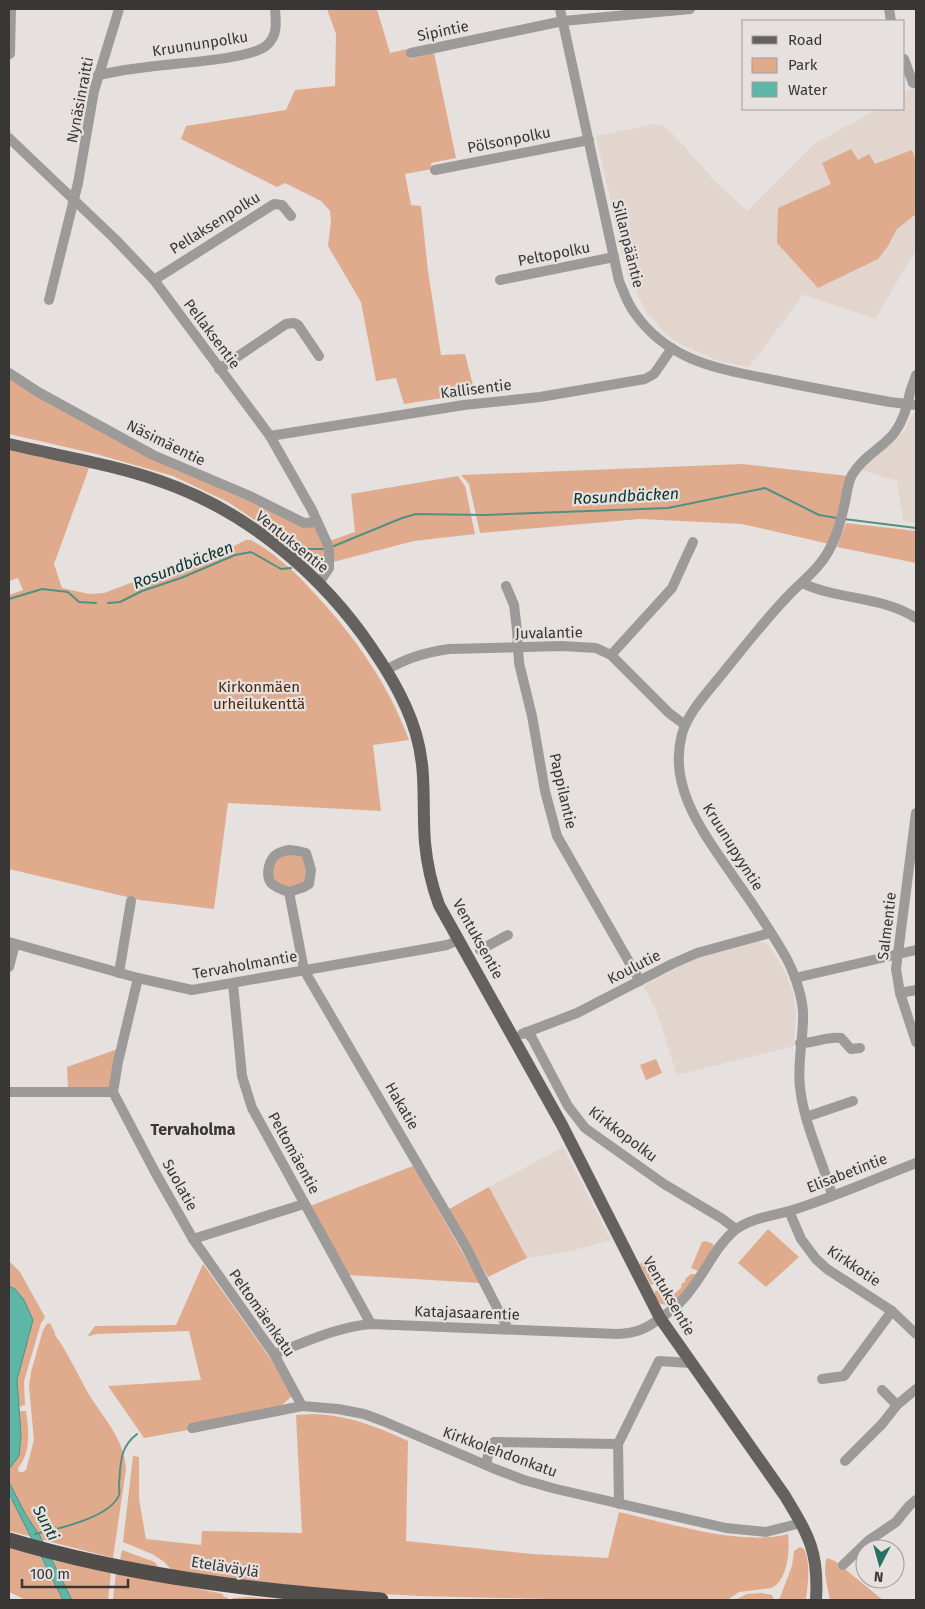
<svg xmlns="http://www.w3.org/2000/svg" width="925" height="1609" viewBox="0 0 925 1609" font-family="'Fira Sans',sans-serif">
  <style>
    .built { fill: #e1d5ce }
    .green { fill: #dfab8c }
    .water { fill: #5db6a6; stroke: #529084 }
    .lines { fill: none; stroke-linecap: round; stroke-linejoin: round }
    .stream { stroke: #529084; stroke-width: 2 }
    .minor { stroke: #9d9b9a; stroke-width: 10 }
    .major { stroke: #65615f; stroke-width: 12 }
    .highway { stroke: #514d4a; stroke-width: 15 }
    .labels { text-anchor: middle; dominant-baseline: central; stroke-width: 4.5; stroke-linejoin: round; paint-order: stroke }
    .street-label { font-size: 15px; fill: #393736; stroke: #e6e1de }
    .park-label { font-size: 15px; fill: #4f270a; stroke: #e6e1de }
    .water-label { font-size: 16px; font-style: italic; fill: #07332c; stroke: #e6e1de }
    .neighbourhood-label { font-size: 16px; font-weight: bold; fill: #3b3735; stroke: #e6e1de }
  </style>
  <rect width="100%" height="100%" fill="#e6e1de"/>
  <g class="built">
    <path d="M914 87 916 93V250L875 319 803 295 749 367 718 361 675 341 664 332 646 311 628 277 596 136 654 124 662 125 670 131 715 181 747 211 814 144 878 109H904V93Z"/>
    <path d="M916 412V523L903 521 897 481 862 470 869 460 899 437 905 430 909 420Z"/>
    <path d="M758 941 768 944 785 972 793 992 796 1009 794 1046 677 1075 658 1016 648 994 643 986 693 959Z"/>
    <path d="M563 1147 611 1240 567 1252 527 1258 489 1187Z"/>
  </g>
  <g class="green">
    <path d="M327 9H377L390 53 407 49 410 59 434 53 456 158 431 163 432 169 405 174 411 205 421 206 428 271 441 355 465 354 475 393 404 404 396 378 376 381 361 302 328 246 331 221 330 211 321 201 285 183 277 187 181 139 186 126 286 110 295 90 335 86 336 34Z"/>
    <path d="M851 149 858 160 869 154 875 164 912 150 916 162V214L897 229 888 246 878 259 818 288 777 243 778 208 831 184 822 163Z"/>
    <path d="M9 378 88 423 316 524C323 539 331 559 320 573L278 536 228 502 173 476 96 454 9 434Z"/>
    <path d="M9 450 89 468 54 564 62 588 89 594 104 593 176 566 226 550 246 540H251C261 546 271 552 280 560 293 570 305 583 316 595 355 637 389 685 409 740L373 745 381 811 228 803 214 909 140 900 9 869V595L23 590 18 578 9 581Z"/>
    <path d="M743 464 848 476 829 544 742 524 640 519 480 533 469 484 461 475Z"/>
    <path d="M458 476 465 486 475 534 414 541 333 562 329 541 355 532 351 494Z"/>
    <path d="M846 523 916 531V563L837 547Z"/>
    <path d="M285 854 304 857 307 864V882L287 888 273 881C272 865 271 863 285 854Z"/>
    <path d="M118 1049 110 1089H68L67 1067Z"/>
    <path d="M656 1059 662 1073 646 1080 640 1065Z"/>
    <path d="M413 1166 480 1283 348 1275 310 1206Z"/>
    <path d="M489 1187 527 1258 488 1277 449 1209Z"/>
    <path d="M768 1229 799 1257 766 1287 738 1263Z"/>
    <path d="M706 1241 713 1244 714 1246 698 1271 691 1268 702 1242Z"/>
    <path d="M646 1258 653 1262 657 1271 654 1273 658 1281 651 1285 640 1264Z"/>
    <path d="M9 1261 20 1272 45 1317 41 1323 24 1381 25 1405 18 1407 17 1380 23 1351 30 1334 15 1289 9 1286Z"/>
    <path d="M203 1264 272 1361 292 1396 281 1406 187 1425 188 1430 144 1438 108 1386 201 1380 189 1331 96 1334 87 1337 95 1326 176 1325Z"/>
    <path d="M691 1274H695L697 1278 676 1300 667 1305 661 1304 655 1298V1291L662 1290 663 1294 671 1297 681 1288 682 1283H684L686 1278Z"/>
    <path d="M50 1323 55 1333V1335C68 1353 77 1373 88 1393 102 1416 125 1440 126 1469L113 1558 9 1531V1499L19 1503 9 1482V1469L19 1455 21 1435 19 1411H26C29 1430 31 1453 18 1468L19 1472H23L26 1470 34 1440 29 1387 31 1372 43 1330 47 1324Z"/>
    <path d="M314 1414C351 1416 375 1426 408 1441L406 1541 532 1554 608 1558 619 1512C663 1522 744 1547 788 1534 790 1549 788 1582 771 1588L739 1592 729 1599 721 1600H589L419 1596 349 1592 227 1578 172 1570 163 1561 152 1554 123 1542 133 1456 139 1457V1499L146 1539 201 1545 202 1531 302 1533 296 1415Z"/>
    <path d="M9 1547 39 1555 63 1600H26L9 1592Z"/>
    <path d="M800 1547 804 1549C811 1565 808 1582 806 1599L805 1600H779L792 1566 794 1551Z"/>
    <path d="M122 1550 155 1562 158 1567 120 1560Z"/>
    <path d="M827 1558 835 1561 883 1600H830C828 1589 822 1569 827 1558Z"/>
    <path d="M52 1560 111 1573 108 1600H72Z"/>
    <path d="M116 1572 223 1594V1596L228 1598 227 1600H113Z"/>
    <path d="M762 1593 772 1595 774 1600H735L747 1594Z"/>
    <path d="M249 1597 285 1600H232L233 1598Z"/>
  </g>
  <g class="water">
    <path d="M9 1286 15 1289 24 1300 33 1320 17 1380 21 1435 19 1456 9 1469Z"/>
    <path d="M9 1482 26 1515 40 1536 72 1600H63L9 1494Z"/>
  </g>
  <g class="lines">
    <g class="stream">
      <path d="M844 519 916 528"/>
      <path d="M334 546 402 518 416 514 484 515 668 508 765 488 819 515 837 518"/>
      <path d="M301 556 307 549H323"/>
      <path d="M9 599 42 589 68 592 79 602 96 603"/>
      <path d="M108 603 120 602 142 591 181 578 235 555 251 552 281 569 291 568"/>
      <path d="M35 1534C57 1529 110 1518 119 1495 120 1492 119 1487 119 1484 121 1463 119 1448 137 1434"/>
    </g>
    <g class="minor">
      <path d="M560 9 619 281C624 292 627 303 634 312 668 362 720 369 774 380 812 388 851 395 890 402L916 405"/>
      <path d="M889 9 891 21"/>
      <path d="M411 53 563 21 690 9"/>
      <path d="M10 54 11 9"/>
      <path d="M904 59 913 83"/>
      <path d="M98 75C117 71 136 68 155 66 178 63 253 59 267 45 278 35 276 22 275 9"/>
      <path d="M9 138 115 239 154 280 270 436 312 510 327 543 329 550V568L319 583"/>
      <path d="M435 170 589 140"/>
      <path d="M154 280 274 204 282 205 291 216"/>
      <path d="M500 280 614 257"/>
      <path d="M49 300 78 183 94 91 119 9"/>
      <path d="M219 369 286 324 294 323 298 325 319 356"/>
      <path d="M9 373 38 392 153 455 250 496 304 523 317 522"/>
      <path d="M270 436 464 405 540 397 645 379 654 374 672 348"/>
      <path d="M802 583C838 600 882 596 916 618"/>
      <path d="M506 586 514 605 517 630 519 663 532 716 545 791 557 836 640 981"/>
      <path d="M611 655 672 588 693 542"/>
      <path d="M387 670C405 658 428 652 449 649L562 646 596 648 611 655 669 713 685 725"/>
      <path d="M916 813 896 969 900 993 916 1042"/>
      <path d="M288 850 298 851 306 853 311 870 309 884 304 887 289 892C283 890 276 888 271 883 265 875 269 859 277 854 280 852 284 851 288 850Z"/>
      <path d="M289 892 304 970 466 1247 508 1329"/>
      <path d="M9 942 138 978 192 990 425 949 447 945 459 940"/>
      <path d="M480 950 508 935"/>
      <path d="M9 967 15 944"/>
      <path d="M119 973 131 901"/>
      <path d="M138 978 118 1062 113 1092 155 1172 193 1239 274 1354 302 1406"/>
      <path d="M795 978 916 950"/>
      <path d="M233 984 242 1076 252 1108 371 1324"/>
      <path d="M900 993 916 990"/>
      <path d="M526 1032 532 1038 568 1106 585 1128 664 1184 721 1218 736 1229"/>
      <path d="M522 1034 577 1013 672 964 697 953 770 933"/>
      <path d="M800 1043C814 1043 828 1036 841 1038L851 1049 860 1048"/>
      <path d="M9 1092H113"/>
      <path d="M806 1117 853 1101"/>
      <path d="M832 1195C822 1159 804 1125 800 1087 797 1062 804 1037 803 1012 802 994 793 969 784 954 769 928 752 903 735 879 706 836 667 789 682 734 688 713 705 695 718 679 741 651 763 622 788 596 797 586 809 577 818 566 834 548 840 525 845 502 847 493 848 482 852 475 863 456 883 448 895 432 903 421 906 409 909 397 910 390 914 382 916 375"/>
      <path d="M789 1211 801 1239 816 1259 827 1269 892 1311 916 1334"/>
      <path d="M193 1239 304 1204"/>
      <path d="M274 1354C306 1342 337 1327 371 1324L617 1334C637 1333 646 1329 662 1317 674 1309 684 1300 692 1288 707 1269 716 1246 735 1230 751 1217 780 1215 799 1208 839 1195 877 1178 916 1163"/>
      <path d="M822 1379 844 1376 892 1311"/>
      <path d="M882 1390 897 1405"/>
      <path d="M192 1428 302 1406 338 1409 364 1414 383 1421 495 1469 524 1480 556 1489 726 1528 766 1532 801 1523"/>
      <path d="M845 1461 882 1424 897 1405 916 1389"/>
      <path d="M486 1465C488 1457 488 1448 494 1442L618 1444"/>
      <path d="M619 1504 618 1444 659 1361 690 1363"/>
      <path d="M843 1565 868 1541 896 1522 909 1506 916 1500"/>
    </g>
    <path class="major" d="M9 444C59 456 111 464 160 481 241 509 311 565 362 634 384 665 405 697 416 734 427 771 422 805 425 843 427 864 432 886 439 905L562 1125 660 1318 785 1496C809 1536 819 1552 816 1600"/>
    <path class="highway" d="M9 1540C130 1576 255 1591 381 1600"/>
  </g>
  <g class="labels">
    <g class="street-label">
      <text transform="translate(443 31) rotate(-12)">Sipintie</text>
      <text transform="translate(200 44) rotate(-9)">Kruununpolku</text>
      <text transform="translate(80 100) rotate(-79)">Nynäsinraitti</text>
      <text transform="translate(509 140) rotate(-11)">Pölsonpolku</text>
      <text transform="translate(215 223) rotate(-32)">Pellaksenpolku</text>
      <text transform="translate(628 244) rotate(76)">Sillanpääntie</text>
      <text transform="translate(554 254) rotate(-11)">Peltopolku</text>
      <text transform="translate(212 334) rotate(53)">Pellaksentie</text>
      <text transform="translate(476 389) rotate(-7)">Kallisentie</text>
      <text transform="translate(166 443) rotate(26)">Näsimäentie</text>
      <text transform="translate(292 542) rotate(39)">Ventuksentie</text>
      <text transform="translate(549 633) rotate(-1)">Juvalantie</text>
      <text transform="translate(563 791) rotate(77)">Pappilantie</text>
      <text transform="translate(733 847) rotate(58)">Kruunupyyntie</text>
      <text transform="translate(887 926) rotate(-83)">Salmentie</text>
      <text transform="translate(478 939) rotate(61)">Ventuksentie</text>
      <text transform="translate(245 965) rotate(-10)">Tervaholmantie</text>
      <text transform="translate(634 967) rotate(-27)">Koulutie</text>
      <text transform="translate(402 1106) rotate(60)">Hakatie</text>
      <text transform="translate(623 1134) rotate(37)">Kirkkopolku</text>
      <text transform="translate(294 1153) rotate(61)">Peltomäentie</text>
      <text transform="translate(847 1173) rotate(-21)">Elisabetintie</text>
      <text transform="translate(180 1185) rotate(61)">Suolatie</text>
      <text transform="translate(854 1266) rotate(34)">Kirkkotie</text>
      <text transform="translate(669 1296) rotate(60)">Ventuksentie</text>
      <text transform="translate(262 1313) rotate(55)">Peltomäenkatu</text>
      <text transform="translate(467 1313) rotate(2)">Katajasaarentie</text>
      <text transform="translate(500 1452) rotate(20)">Kirkkolehdonkatu</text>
      <text transform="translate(225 1567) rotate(9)">Eteläväylä</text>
    </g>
    <g class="park-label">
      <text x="259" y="687">Kirkonmäen<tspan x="259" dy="17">urheilukenttä</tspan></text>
    </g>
    <g class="water-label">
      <text transform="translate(626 496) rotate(-3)">Rosundbäcken</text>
      <text transform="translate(183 565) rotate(-21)">Rosundbäcken</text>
      <text transform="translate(46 1523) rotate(62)">Sunti</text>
    </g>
    <g class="neighbourhood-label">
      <text x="193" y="1129">Tervaholma</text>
    </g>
  </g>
  <rect width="925" height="1609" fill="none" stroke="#393736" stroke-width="20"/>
  <rect x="742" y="20" width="162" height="90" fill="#e6e1de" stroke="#a19d9b"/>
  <rect x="752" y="36" width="25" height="8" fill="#65615f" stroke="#a19d9b"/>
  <text x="788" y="45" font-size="15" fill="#393736">Road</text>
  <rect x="752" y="58" width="25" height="15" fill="#dfab8c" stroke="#a19d9b"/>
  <text x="788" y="70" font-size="15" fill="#393736">Park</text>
  <rect x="752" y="82" width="25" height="15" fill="#5db6a6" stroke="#a19d9b"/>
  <text x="788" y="95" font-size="15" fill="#393736">Water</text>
  <g transform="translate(880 1564) rotate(186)"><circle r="24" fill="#e6e1de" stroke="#a19d9b"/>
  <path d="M0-4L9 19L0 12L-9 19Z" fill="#296f63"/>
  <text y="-8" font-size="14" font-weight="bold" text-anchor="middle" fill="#393736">N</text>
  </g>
  <path d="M22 1579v8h106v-8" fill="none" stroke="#393736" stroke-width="2.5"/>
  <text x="30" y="1579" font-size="15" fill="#393736" stroke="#e6e1de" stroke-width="4" paint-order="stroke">100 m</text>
</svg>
